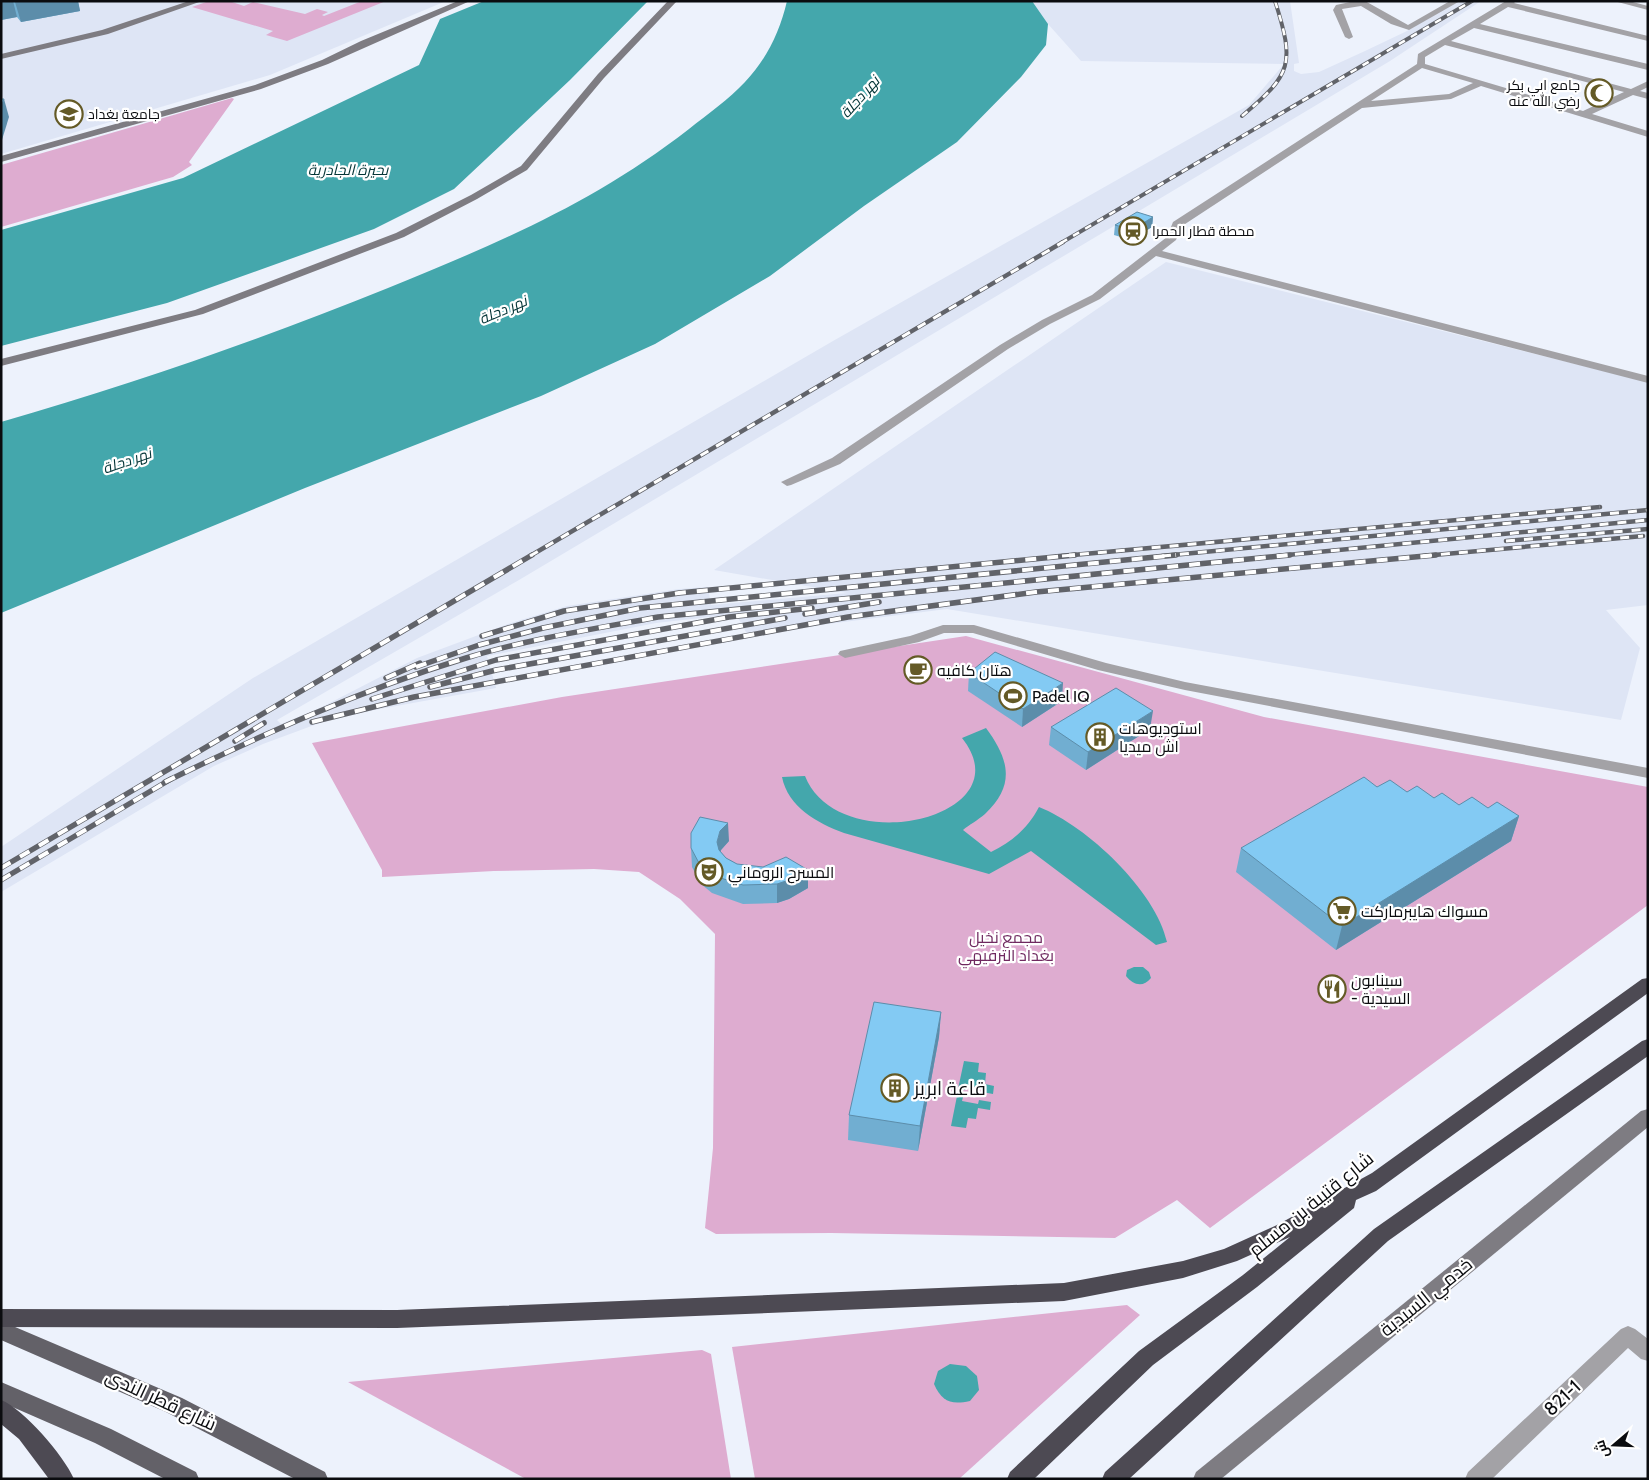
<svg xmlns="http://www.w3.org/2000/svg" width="1649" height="1480" viewBox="0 0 1649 1480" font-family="Cabin,Cairo,sans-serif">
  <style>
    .built { fill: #dee5f5 }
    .green { fill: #deacd0 }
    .water { fill: #44a7ac }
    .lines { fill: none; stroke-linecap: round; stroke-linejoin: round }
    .street { fill: #a3a2a6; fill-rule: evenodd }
    .secondary { fill: #7e7c82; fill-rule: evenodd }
    .primary { fill: #636168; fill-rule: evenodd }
    .highway { fill: #4d4a53; fill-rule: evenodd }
    .rail-far2-casing { stroke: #616369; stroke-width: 4 }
    .rail-far1-casing { stroke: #616369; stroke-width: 4.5 }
    .rail-casing { stroke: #616369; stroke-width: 5.5 }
    .rail-far2 { stroke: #fff; stroke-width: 2.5; stroke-dasharray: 7; stroke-linecap: butt }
    .rail-far1 { stroke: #fff; stroke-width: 3; stroke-dasharray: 9; stroke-linecap: butt }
    .rail { stroke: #fff; stroke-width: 4; stroke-dasharray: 11; stroke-linecap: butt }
    .wall { fill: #71aed1 }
    .shaded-wall { fill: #5c8daa }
    .building { fill: #83caf3; stroke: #5c8daa }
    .labels { text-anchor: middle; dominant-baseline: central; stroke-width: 4.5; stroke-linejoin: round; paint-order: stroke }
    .far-poi-label { font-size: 14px; fill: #0b0c0f; stroke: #fff; text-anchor: start }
    .far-water-label { font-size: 15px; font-style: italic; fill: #033436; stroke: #fff }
    .poi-label { font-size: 16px; fill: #0b0c0f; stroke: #fff; text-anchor: start }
    .park-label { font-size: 16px; fill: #6f2960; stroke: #fff }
    .near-poi-label { font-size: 19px; fill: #0b0c0f; stroke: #fff; text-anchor: start }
    .near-street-label { font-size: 19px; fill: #0b0c0f; stroke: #fff }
  </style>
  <rect width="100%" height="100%" fill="#edf2fc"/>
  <g class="built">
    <path d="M1 1H446L270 75 1 154Z"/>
    <path d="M1032 1H1290L1299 63 1294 64V71L1301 74 1319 72 1365 51 1407 31 1458 1H1481L1390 61 1104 232 519 580 277 720 281 724 318 709 417 658 511 623 567 606 679 589 708 587 711 605 847 593 714 570 1166 262 1648 382V605L1606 610 1640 648 1621 720 947 609 747 634 736 614 656 623 487 656 496 688 374 710 325 721 263 744 214 766 1 892V847L253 678 833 341 1249 105 1284 64 1081 61 1048 24Z"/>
  </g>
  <g class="green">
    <path d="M209 1H229L244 6 253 2 305 14 317 9 328 12 322 15 324 16 362 1H386L287 41 266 35 273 31 192 7Z"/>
    <path d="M232 98 234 99 189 162 192 165 173 177 1 227V165Z"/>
    <path d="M966 636 1264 717 1648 787V905L1210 1228 1177 1200 1115 1238 831 1233 716 1234 705 1228 713 1148 715 934 680 899 639 872 594 869 494 871 382 877V870L312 743 562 697Z"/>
    <path d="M1127 1305 1140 1315 959 1479H755L732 1347Z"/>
    <path d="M702 1350 711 1354 731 1479H526L348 1382Z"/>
  </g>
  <g class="water">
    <path d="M484 1H648L570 80 454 189 374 229 167 303 1 346V230L183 178 419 65 440 19Z"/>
    <path d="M787 1H1032L1048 24 1046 45 1021 77 957 142 864 206 770 276 655 344 541 396 305 488 1 613V422C133 384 262 339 388 288 498 243 594 203 689 129 708 114 729 99 745 82 767 59 780 31 787 1Z"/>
    <path d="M986 728C1009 759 1016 785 985 814 978 820 969 825 963 830L991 852C1013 841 1028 828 1039 807 1087 826 1156 891 1167 942L1156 945 1031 851 989 874 844 833C817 823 788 807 782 777L805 776C839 861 1026 818 962 738Z"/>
    <path d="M1134 967H1143L1149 972 1151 978C1143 988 1133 985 1126 976L1127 970Z"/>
    <path d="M964 1061 979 1063 978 1072 986 1073 985 1084 994 1086 993 1094 982 1092V1088L967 1086 965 1090 958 1089Z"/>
    <path d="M957 1096 963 1097 962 1101 978 1104 979 1100 991 1102 990 1110 978 1108 976 1119 968 1118 966 1128 951 1126Z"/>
    <path d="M950 1364 966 1366 977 1376 979 1390 970 1401C951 1405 942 1402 934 1384L938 1371Z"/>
  </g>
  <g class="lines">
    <g class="street">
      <path d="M1355 1H1365L1408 25 1450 1H1460L1409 30 1391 24 1361 6 1342 9 1353 37 1349 39 1345 37 1333 10 1336 5Z"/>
      <path d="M1506 1H1516L1514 3 1648 36V41L1508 7 1480 24 1648 64V70L1474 28 1451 41 1631 89 1648 81V87L1640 91 1648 93V99L1633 95 1592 114 1648 131V137L1481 86 1451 99 1362 108 1182 226 1176 240 1162 251 1648 376V383L1156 256 1100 299 1050 324 1008 349 840 464 791 485 787 486 781 482 832 458 1000 345 1042 320 1092 295 1167 237 1173 222 1417 64 1418 54ZM1445 45 1624 92 1583 111 1425 64V57ZM1422 68 1473 83 1449 94 1371 101Z"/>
      <path d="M1614 1H1629L1648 6V10Z"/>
      <path d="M943 625H974L1106 663 1185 682 1648 768V778L1185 690 1098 670 973 633H944L919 642 845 658 838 654 840 651 910 636Z"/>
      <path d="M1628 1326 1635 1329 1648 1339V1361L1641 1359 1628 1348 1492 1479H1465L1468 1472 1621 1329Z"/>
    </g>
    <g class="secondary">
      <path d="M189 1H202L108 34 1 59V54L102 30Z"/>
      <path d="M458 1H470L328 64 261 89 1 162V156L255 85 322 60 361 41Z"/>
      <path d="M668 1H677L604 78 527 170 477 199 404 237 203 314 1 366V359L195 310 396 233 471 195 521 166 598 74Z"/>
      <path d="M1648 1109V1127L1221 1479H1193L1196 1472 1641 1111Z"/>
    </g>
    <g class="primary">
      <path d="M1 1321 182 1398 325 1472 328 1479H295L166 1412 1 1340Z"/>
      <path d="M1 1382 111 1429 196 1472 199 1479H165L95 1443 1 1402Z"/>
    </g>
    <g class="highway">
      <path d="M1648 978V993L1376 1191 1356 1200 1354 1208 1257 1287 1153 1365 1034 1479H1007L1010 1472 1139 1351 1243 1275 1290 1237 1237 1261 1183 1278 1064 1301 397 1328 1 1327V1309L397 1310 1064 1283 1183 1261 1224 1249 1277 1225 1372 1173 1642 979Z"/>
      <path d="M1648 1039V1056L1388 1241 1129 1479H1102L1105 1472 1374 1229 1642 1041Z"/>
      <path d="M1 1400C24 1409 64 1456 74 1479H49L19 1439 1 1424Z"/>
    </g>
    <g class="rail-far2-casing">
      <g id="rail-far2">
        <path d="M1242 116C1292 74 1295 64 1275 1"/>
        <path d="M1061 243 1472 1"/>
      </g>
    </g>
    <g class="rail-far1-casing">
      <g id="rail-far1">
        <path d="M1506 541 1648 529"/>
        <path d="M530 556 1063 242"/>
        <path d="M1062 556 1600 507"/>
        <path d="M1162 556 1648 510"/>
        <path d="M1277 556 1648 520"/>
        <path d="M1423 556 1643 536"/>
      </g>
    </g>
    <g class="rail-casing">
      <g id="rail">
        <path d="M805 614 879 602"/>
        <path d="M482 636 564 611 679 593 1075 555"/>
        <path d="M416 667 479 645 543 628 640 608 1176 555"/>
        <path d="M386 678 420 663"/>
        <path d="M430 687 496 670 785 618"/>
        <path d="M372 699 496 660 729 617 812 608"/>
        <path d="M312 722 414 697 848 617 1036 592 1436 555"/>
        <path d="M235 741 264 723"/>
        <path d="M165 782C263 734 361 690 466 658 528 639 594 629 658 617L1290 555"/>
        <path d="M1 868 532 555"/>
        <path d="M1 880 171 779"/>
      </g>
    </g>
    <use href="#rail-far2" class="rail-far2"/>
    <use href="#rail-far1" class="rail-far1"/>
    <use href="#rail" class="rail"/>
  </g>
  <g class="wall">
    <path d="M1 1H78L80 11 21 22 17 17 1 20Z"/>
    <path d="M1153 217 1152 227 1131 240 1114 235 1115 225Z"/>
    <path d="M969 673 1062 701 1022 727 968 691Z"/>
    <path d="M1051 727 1150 729 1086 770 1049 745Z"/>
    <path d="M1377 787 1407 792 1434 798 1459 805 1519 816 1511 841 1336 950 1236 872 1241 848Z"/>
    <path d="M729 841 721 850V852L726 858 737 864 808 888 789 899 777 903 743 904 712 893 701 884 692 867 691 848Z"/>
    <path d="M941 1012 939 1037 918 1151 848 1140 849 1115Z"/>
  </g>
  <g class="shaded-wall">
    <path d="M1 1H13L17 17 1 20Z"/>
    <path d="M20 1H78L80 11 21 22 15 2Z"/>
    <path d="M4 99 9 117 1 143V107Z"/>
    <path d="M1153 217 1152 227 1131 240 1132 230Z"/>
    <path d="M1063 683 1062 701 1022 727 1023 709Z"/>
    <path d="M1153 711 1150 729 1086 770 1088 752Z"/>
    <path d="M1519 816 1511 841 1336 950 1342 926Z"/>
    <path d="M728 823 729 841 721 850 718 860 717 842 720 831Z"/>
    <path d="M808 870V888L789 899 777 903V884Z"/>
    <path d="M941 1012 939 1037 918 1151 920 1126Z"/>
  </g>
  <g class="building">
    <path d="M1 99H4L1 107Z"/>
    <path d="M1137 212 1153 217 1132 230 1115 225Z"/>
    <path d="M995 652 1063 683 1023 709 969 673Z"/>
    <path d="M1116 688 1153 711 1088 752 1051 727Z"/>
    <path d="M1364 777 1377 787 1390 780 1407 792 1417 786 1434 798 1442 793 1459 805 1472 797 1488 808 1497 802 1519 816 1342 926 1241 848Z"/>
    <path d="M700 817 728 823 720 831 717 842 719 850 726 858 737 864 763 867 786 857 808 870 789 880 777 884 743 885 711 875 700 865 691 848V833Z"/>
    <path d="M874 1002 941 1012 920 1126 849 1115Z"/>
  </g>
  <defs>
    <g id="mosque-ring" transform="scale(1.4375)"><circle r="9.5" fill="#fff" stroke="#645a26" stroke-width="1.5"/><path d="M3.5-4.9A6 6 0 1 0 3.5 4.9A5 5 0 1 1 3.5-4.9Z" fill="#645a26"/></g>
    <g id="university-ring" transform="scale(1.4375)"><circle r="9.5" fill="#fff" stroke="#645a26" stroke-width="1.5"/><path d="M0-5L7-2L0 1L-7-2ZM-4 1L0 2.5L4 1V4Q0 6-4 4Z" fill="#645a26"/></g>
    <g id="station-ring" transform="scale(1.4375)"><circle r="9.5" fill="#fff" stroke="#645a26" stroke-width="1.5"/><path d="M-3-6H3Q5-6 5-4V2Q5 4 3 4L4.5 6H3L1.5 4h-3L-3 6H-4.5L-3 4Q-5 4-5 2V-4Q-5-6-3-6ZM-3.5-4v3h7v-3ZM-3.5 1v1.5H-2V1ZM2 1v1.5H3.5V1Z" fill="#645a26"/></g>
    <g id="cafe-ring" transform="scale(1.4375)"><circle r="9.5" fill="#fff" stroke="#645a26" stroke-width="1.5"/><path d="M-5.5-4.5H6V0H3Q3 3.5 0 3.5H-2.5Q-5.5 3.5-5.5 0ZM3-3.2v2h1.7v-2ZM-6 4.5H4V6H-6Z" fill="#645a26"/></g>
    <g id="stadium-ring" transform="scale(1.4375)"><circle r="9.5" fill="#fff" stroke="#645a26" stroke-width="1.5"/><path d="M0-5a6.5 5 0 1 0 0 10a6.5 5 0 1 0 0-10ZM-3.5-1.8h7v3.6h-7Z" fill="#645a26"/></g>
    <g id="building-ring" transform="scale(1.4375)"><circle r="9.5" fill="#fff" stroke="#645a26" stroke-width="1.5"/><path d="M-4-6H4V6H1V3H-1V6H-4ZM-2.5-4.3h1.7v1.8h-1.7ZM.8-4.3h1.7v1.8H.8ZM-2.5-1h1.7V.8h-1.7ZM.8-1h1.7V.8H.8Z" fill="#645a26"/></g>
    <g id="theatre-ring" transform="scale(1.4375)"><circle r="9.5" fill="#fff" stroke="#645a26" stroke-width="1.5"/><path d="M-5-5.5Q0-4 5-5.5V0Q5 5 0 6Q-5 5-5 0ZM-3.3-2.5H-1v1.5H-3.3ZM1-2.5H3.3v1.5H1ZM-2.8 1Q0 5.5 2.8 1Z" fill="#645a26"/></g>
    <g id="supermarket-ring" transform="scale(1.4375)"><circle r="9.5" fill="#fff" stroke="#645a26" stroke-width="1.5"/><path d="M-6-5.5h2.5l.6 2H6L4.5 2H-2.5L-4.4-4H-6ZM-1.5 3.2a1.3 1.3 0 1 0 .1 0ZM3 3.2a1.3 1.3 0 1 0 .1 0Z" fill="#645a26"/></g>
    <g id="restaurant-ring" transform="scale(1.4375)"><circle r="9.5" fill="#fff" stroke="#645a26" stroke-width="1.5"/><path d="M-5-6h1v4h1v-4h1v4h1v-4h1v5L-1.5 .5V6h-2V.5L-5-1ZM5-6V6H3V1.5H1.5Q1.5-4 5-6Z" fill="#645a26"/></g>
  </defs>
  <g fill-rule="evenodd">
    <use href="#mosque-ring" x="1599" y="93"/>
    <use href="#university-ring" x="69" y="114"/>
    <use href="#station-ring" x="1133" y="231"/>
    <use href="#cafe-ring" x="918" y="670"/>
    <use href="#stadium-ring" x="1013" y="696"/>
    <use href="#building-ring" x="1100" y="737"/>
    <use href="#theatre-ring" x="709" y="872"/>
    <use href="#supermarket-ring" x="1342" y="911"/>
    <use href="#restaurant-ring" x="1332" y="989"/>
    <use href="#building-ring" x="895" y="1088"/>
  </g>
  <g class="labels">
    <g class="far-poi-label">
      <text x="1580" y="85" text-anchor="end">جامع ابي بكر<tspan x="1580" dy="16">رضي الله عنه</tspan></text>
      <text x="88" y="114">جامعة بغداد</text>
      <text x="1152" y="231">محطة قطار الحمرا</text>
    </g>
    <g class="far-water-label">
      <text transform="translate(860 97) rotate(-48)">نهر دجلة</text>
      <text x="348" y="170">بحيرة الجادرية</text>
      <text transform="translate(503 310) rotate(-23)">نهر دجلة</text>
      <text transform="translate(127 461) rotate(-19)">نهر دجلة</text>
    </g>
    <g class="poi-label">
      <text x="937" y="670">هتان كافيه</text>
      <text x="1032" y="696">Padel IQ</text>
      <text x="1119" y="728">استوديوهات<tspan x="1119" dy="18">اش ميديا</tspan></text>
      <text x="728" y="872">المسرح الروماني</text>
      <text x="1361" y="911">مسواك هايبرماركت</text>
      <text x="1351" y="980">سينابون<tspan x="1351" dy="18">- السيدية</tspan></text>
    </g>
    <g class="park-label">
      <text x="1006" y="937">مجمع نخيل<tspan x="1006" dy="18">بغداد الترفيهي</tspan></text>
    </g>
    <g class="near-poi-label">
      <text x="914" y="1088">قاعة ابريز</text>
    </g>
    <g class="near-street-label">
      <text transform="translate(1311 1204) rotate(-39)">شارع قتيبة بن مسلم</text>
      <text transform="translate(1426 1297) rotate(-39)">خدمي السيدية</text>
      <text transform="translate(1562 1398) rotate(-43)">821-1</text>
      <text transform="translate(161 1400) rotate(25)">شارع قطر الندى</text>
    </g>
  </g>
  <rect width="1649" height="1480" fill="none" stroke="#0b0c0f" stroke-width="5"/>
  <g transform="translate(1614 1445) rotate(251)" stroke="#ffffff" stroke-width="4" paint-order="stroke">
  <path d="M0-4L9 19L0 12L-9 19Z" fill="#0b0c0f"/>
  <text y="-8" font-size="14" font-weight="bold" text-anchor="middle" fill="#0b0c0f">ش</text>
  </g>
</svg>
